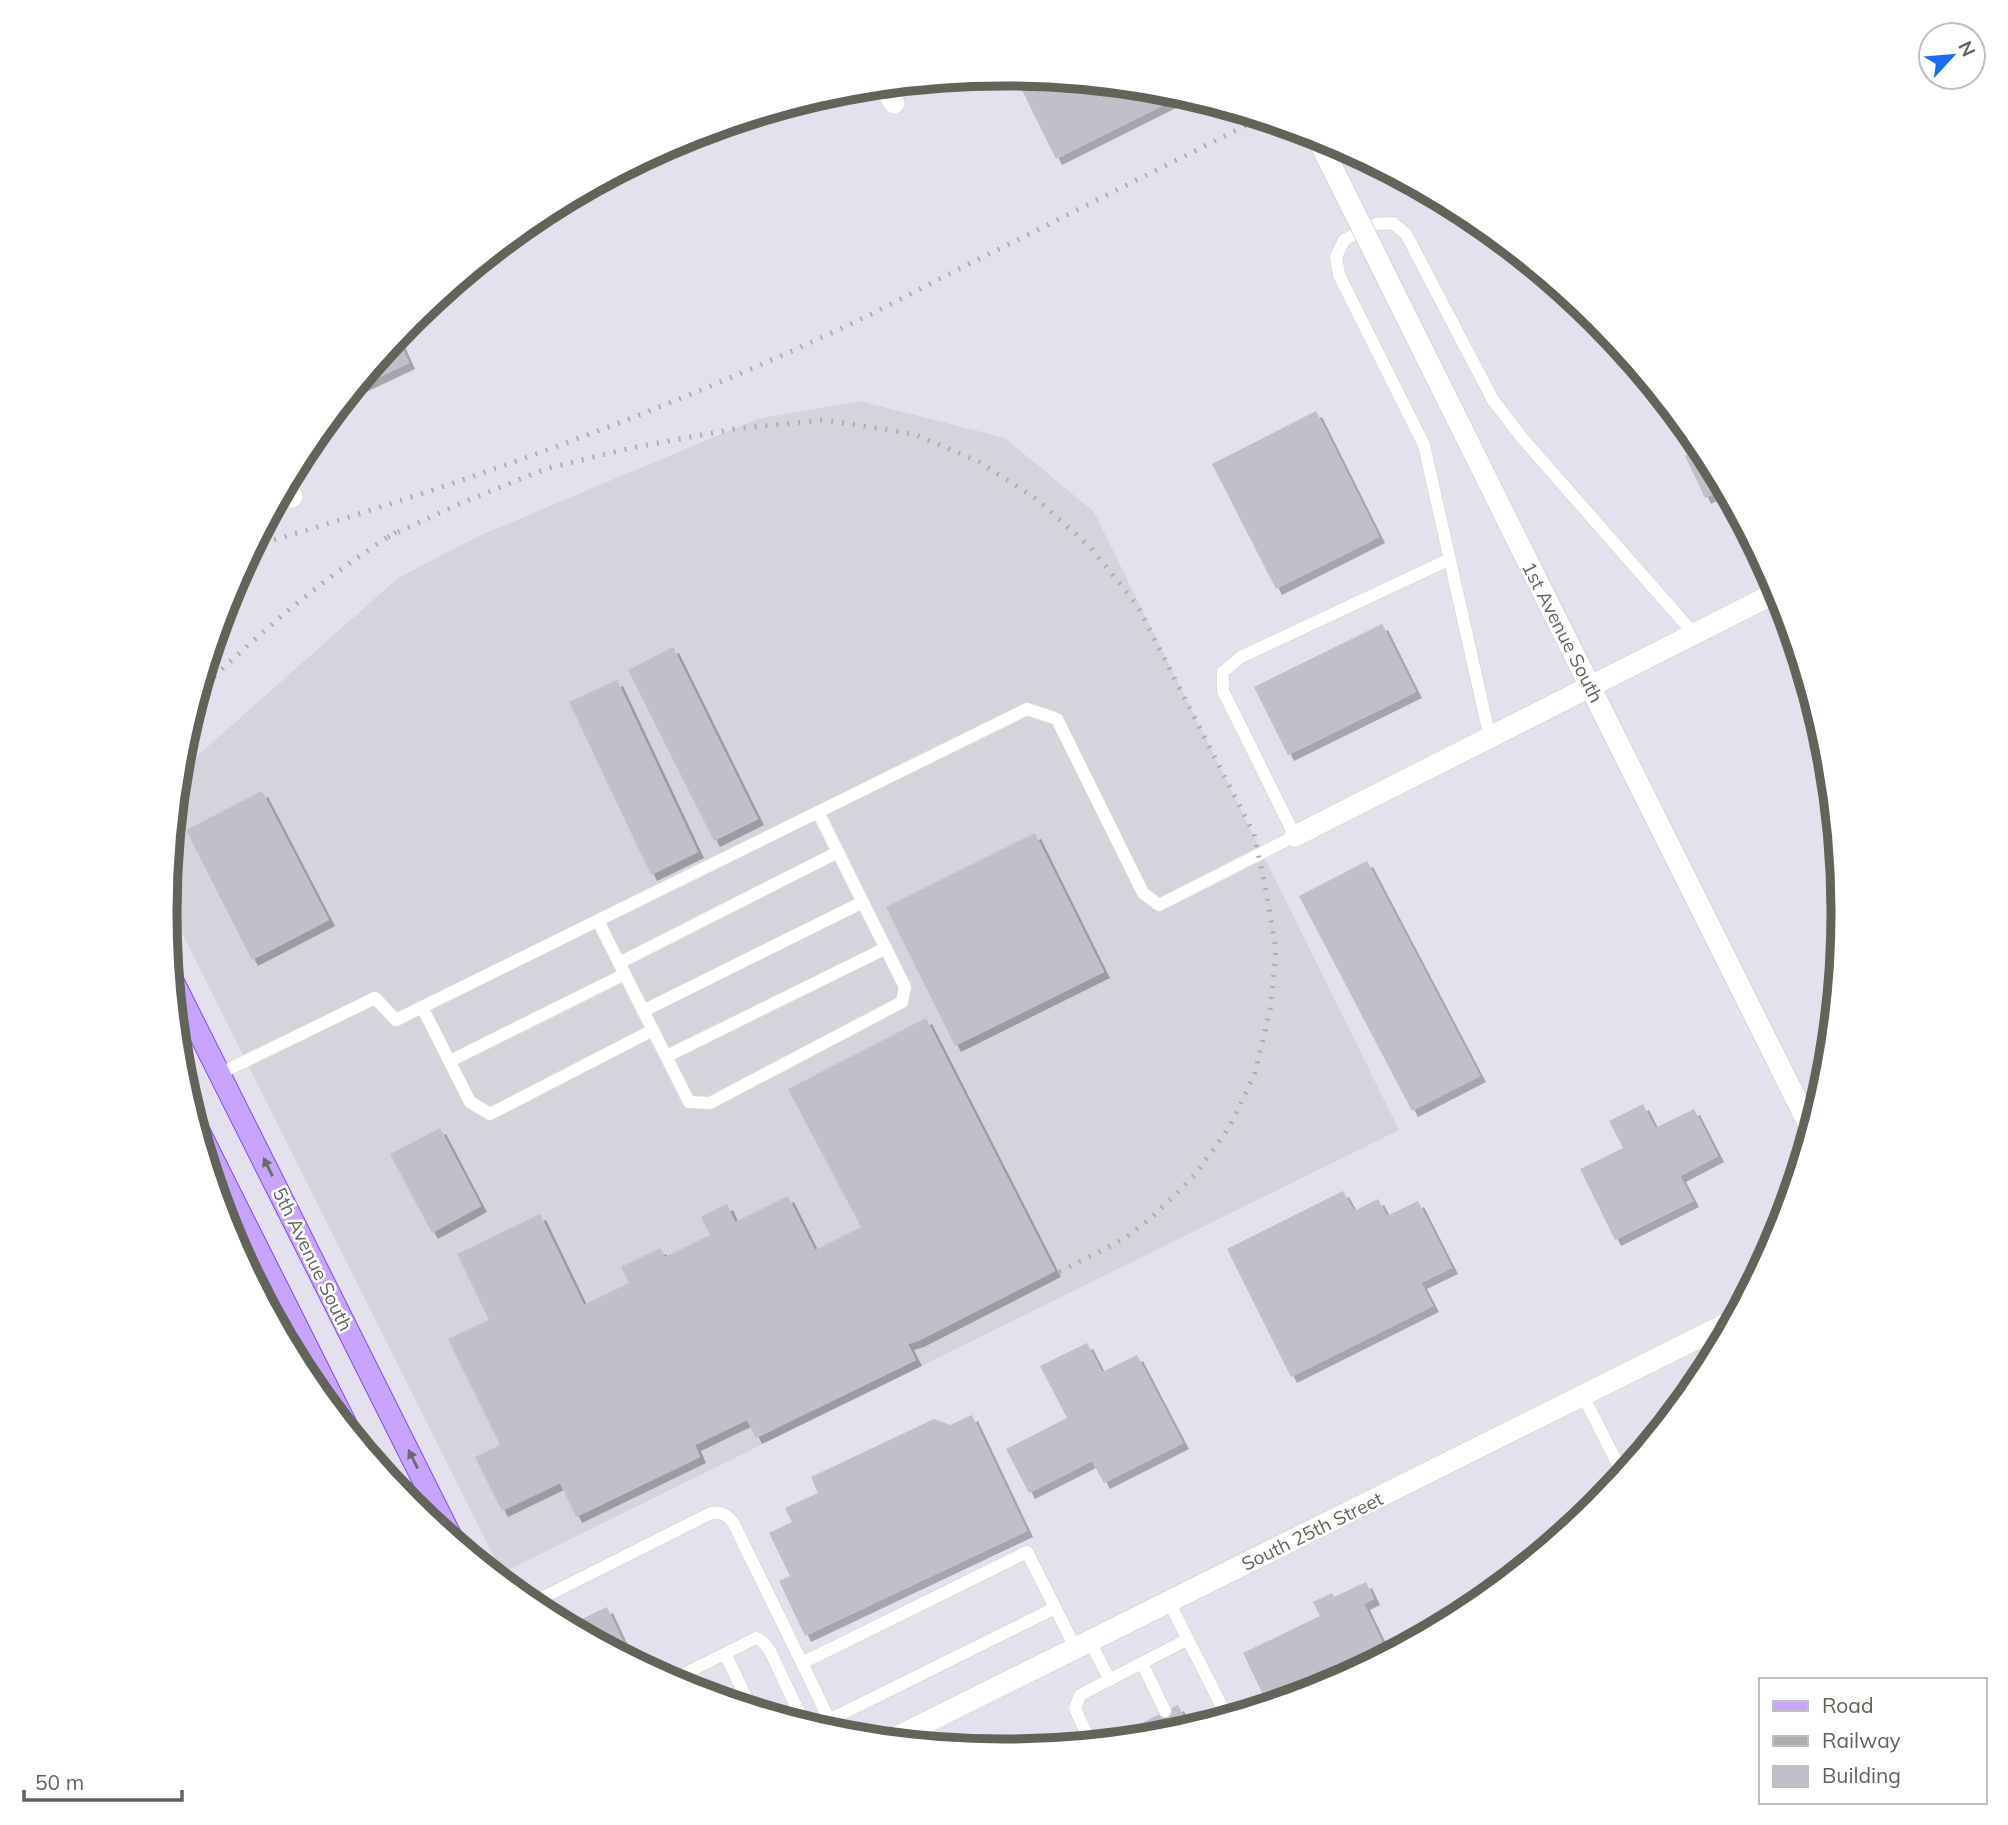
<svg xmlns="http://www.w3.org/2000/svg" width="2008" height="1825" viewBox="0 0 2008 1825" font-family="Mulish,sans-serif">
  <style>
    .industrial { fill: #d6d3dc }
    .building { fill: #c2bfcb; filter: url(#shadow) }
    .lines { fill: none; stroke-linecap: round; stroke-linejoin: round }
    .service-casing { stroke: #dadcd4; stroke-width: 14 }
    .minor-casing { stroke: #dadcd4; stroke-width: 23 }
    .tertiary-casing { stroke: #dadcd4; stroke-width: 23 }
    .secondary-casing { stroke: #d4d6cb; stroke-width: 23 }
    .primary-casing { stroke: #7d48ff; stroke-width: 23 }
    .service { stroke: #fff; stroke-width: 12 }
    .minor { stroke: #fff; stroke-width: 21 }
    .tertiary { stroke: #fff; stroke-width: 21 }
    .secondary { stroke: #fff; stroke-width: 21 }
    .primary { stroke: #c9a4ff; stroke-width: 21 }
    .rail { stroke: #aeafac; stroke-width: 5; stroke-dasharray: 2 9; stroke-linecap: butt }
    .secondary-bridge-casing { stroke: #d4d6cb; stroke-width: 23; stroke-linecap: butt }
    .secondary-bridge { stroke: #fff; stroke-width: 21 }
    .oneway { fill: #6c6a6a }
    .labels { text-anchor: middle; dominant-baseline: central; stroke-width: 5; stroke-linejoin: round; paint-order: stroke }
    .street-label { font-size: 19px; fill: #626359; stroke: #fff }
    .rim { fill: none; stroke: #626359; stroke-width: 9 }
  </style>
  <defs>
    <filter id="shadow"><feDropShadow dx="6" dy="6" stdDeviation="0" flood-color="#0004"/></filter>
  </defs>
  <rect width="100%" height="100%" fill="#e5e0ee"/>
  <path class="industrial" d="M859 401 1005 438 1094 512 1399 1130 502 1573 166 901 179 772 398 578 481 535 757 419Z"/>
  <g class="building">
    <path d="M1014 74 1168 90 1184 95 1056 159Z"/>
    <path d="M397 336 409 363 354 389 389 346Z"/>
    <path d="M1316 411 1379 537 1276 589 1212 464Z"/>
    <path d="M1702 447 1724 489 1705 498 1685 456Z"/>
    <path d="M1382 624 1416 692 1288 755 1254 687Z"/>
    <path d="M673 647 758 819 714 841 628 670Z"/>
    <path d="M617 680 698 852 651 875 569 702Z"/>
    <path d="M262 791 329 920 252 960 186 830Z"/>
    <path d="M1035 833 1104 972 955 1046 886 907Z"/>
    <path d="M1367 861 1480 1076 1412 1111 1299 896Z"/>
    <path d="M926 1018 1055 1271 918 1341 908 1344 916 1360 756 1438 747 1420 695 1445 700 1457 576 1517 560 1483 502 1511 475 1457 500 1445 448 1339 489 1320 457 1254 540 1214 584 1305 629 1283 621 1267 660 1248 665 1257 710 1235 701 1217 727 1204 735 1222 788 1196 815 1250 861 1227 788 1089Z"/>
    <path d="M1643 1104 1655 1128 1694 1109 1718 1156 1680 1176 1693 1201 1615 1240 1580 1169 1623 1148 1609 1121Z"/>
    <path d="M440 1128 481 1206 432 1233 390 1154Z"/>
    <path d="M1343 1191 1354 1211 1378 1199 1387 1216 1418 1201 1452 1268 1421 1283 1433 1306 1291 1377 1227 1249Z"/>
    <path d="M1087 1343 1102 1372 1137 1355 1183 1443 1104 1483 1092 1461 1029 1493 1006 1449 1067 1418 1040 1366Z"/>
    <path d="M972 1415 1027 1531 805 1636 779 1581 790 1576 769 1533 792 1522 785 1508 818 1493 811 1477 934 1419 950 1425Z"/>
    <path d="M1543 1544 1545 1548 1532 1559 1528 1552Z"/>
    <path d="M1366 1582 1374 1599 1364 1604 1388 1654 1325 1688 1268 1705 1243 1653 1320 1616 1313 1602 1332 1593 1334 1597Z"/>
    <path d="M607 1607 632 1661 567 1626Z"/>
    <path d="M1178 1705 1190 1729 1167 1735 1103 1742Z"/>
  </g>
  <g class="lines">
    <g class="service-casing">
      <g id="service">
        <path d="M1490 738 1424 445 1339 275 1336 257 1344 240 1376 224 1393 223 1406 234 1493 400 1523 439 1694 634"/>
        <path d="M598 921 689 1102 710 1103 902 1002 905 987 818 812"/>
        <path d="M619 963 838 852"/>
        <path d="M422 1007 470 1102 490 1114 653 1030"/>
        <path d="M643 1011 863 902"/>
        <path d="M667 1056 886 948"/>
        <path d="M450 1061 625 974"/>
        <path d="M221 1073 375 998 396 1020 1027 709 1057 719 1143 893 1159 905 1295 836 1223 691V672L1241 657 1448 560"/>
        <path d="M294 1355 307 1348"/>
        <path d="M1583 1396 1623 1474"/>
        <path d="M1169 1602 1227 1717"/>
        <path d="M530 1604 711 1513C723 1512 727 1515 734 1524L802 1663"/>
        <path d="M1090 1642 1110 1680"/>
        <path d="M725 1654 752 1709"/>
        <path d="M1142 1663 1165 1711"/>
        <path d="M670 1681 756 1638 762 1641 770 1651 805 1725"/>
        <path d="M829 1720 1055 1608"/>
        <path d="M836 1734 802 1663 1027 1552 1076 1649"/>
        <path d="M1091 1743 1075 1709 1080 1695 1188 1639"/>
      </g>
    </g>
    <g class="minor-casing">
      <g id="minor">
        <path d="M884 85 894 103"/>
        <path d="M286 485 292 497"/>
        <path d="M1295 836 1779 591"/>
      </g>
    </g>
    <g class="tertiary-casing">
      <path id="tertiary" d="M891 1740 1732 1321"/>
    </g>
    <g class="secondary-casing">
      <path id="secondary" d="M1522 550 1811 1129"/>
    </g>
    <g class="primary-casing">
      <g id="primary">
        <path d="M171 977 454 1542"/>
        <path d="M197 1127 349 1430"/>
      </g>
    </g>
    <use href="#service" class="service"/>
    <use href="#minor" class="minor"/>
    <use href="#tertiary" class="tertiary"/>
    <use href="#secondary" class="secondary"/>
    <use href="#primary" class="primary"/>
    <g class="rail">
      <path d="M388 537 459 504 545 469 631 448 734 429 824 420 914 434 979 462 1038 500 1091 548 1137 605 1254 834 1267 895 1276 951 1270 1010 1255 1073 1230 1126 1195 1175 1150 1219 1122 1240 1057 1273"/>
      <path d="M253 546C449 489 642 420 827 335 874 314 919 289 965 266 1064 217 1162 167 1261 118"/>
      <path d="M198 692C259 633 324 577 396 532"/>
    </g>
    <g class="secondary-bridge-casing">
      <path id="secondary-bridge" d="M1316 135 1522 550"/>
    </g>
    <use href="#secondary-bridge" class="secondary-bridge"/>
  </g>
  <defs><path id="oneway-solid" d="M-6-.8H1V-3.2L6.5 0L1 3.2V.8H-6Z" transform="scale(1.75)"/></defs>
  <g class="oneway">
    <use href="#oneway-solid" transform="translate(268 1167) rotate(-116)"/>
    <use href="#oneway-solid" transform="translate(413 1459) rotate(-116)"/>
  </g>
  <g class="labels">
    <g class="street-label">
      <text transform="translate(1563 632) rotate(63)">1st Avenue South</text>
      <text transform="translate(313 1259) rotate(64)">5th Avenue South</text>
      <text transform="translate(1312 1531) rotate(-26)">South 25th Street</text>
    </g>
  </g>
  <path d="M0 0H2008V1825H0ZM1003 86H1005A826 826 0 0 1 1831 912V913A826 826 0 0 1 1005 1739H1003A826 826 0 0 1 177 913V912A826 826 0 0 1 1003 86Z" fill="#fff" fill-rule="evenodd"/>
  <path class="rim" d="M1003 86H1005A826 826 0 0 1 1831 912V913A826 826 0 0 1 1005 1739H1003A826 826 0 0 1 177 913V912A826 826 0 0 1 1003 86Z"/>
  <rect x="1759" y="1678" width="228" height="126" fill="#ffffff" stroke="#c0c1bd" stroke-width="2"/>
  <rect x="1773" y="1701" width="35" height="10" fill="#c9a4ff" stroke="#c0c1bd" stroke-width="2"/>
  <text x="1822" y="1713" font-size="21" fill="#626359">Road</text>
  <rect x="1773" y="1736" width="35" height="10" fill="#aeafac" stroke="#c0c1bd" stroke-width="2"/>
  <text x="1822" y="1748" font-size="21" fill="#626359">Railway</text>
  <rect x="1773" y="1766" width="35" height="21" fill="#c2bfcb" stroke="#c0c1bd" stroke-width="2"/>
  <text x="1822" y="1783" font-size="21" fill="#626359">Building</text>
  <g transform="translate(1952 56) rotate(64)"><circle r="33" fill="#ffffff" stroke="#c0c1bd" stroke-width="2"/>
  <path d="M0-5L12 26L0 18L-12 26Z" fill="#1b6afa"/>
  <text y="-10" font-size="19" font-weight="bold" text-anchor="middle" fill="#626359">N</text>
  </g>
  <path d="M24 1790v10h158v-10" fill="none" stroke="#626359" stroke-width="3.5"/>
  <text x="35" y="1790" font-size="21" fill="#626359" stroke="#ffffff" stroke-width="5" paint-order="stroke">50 m</text>
</svg>
